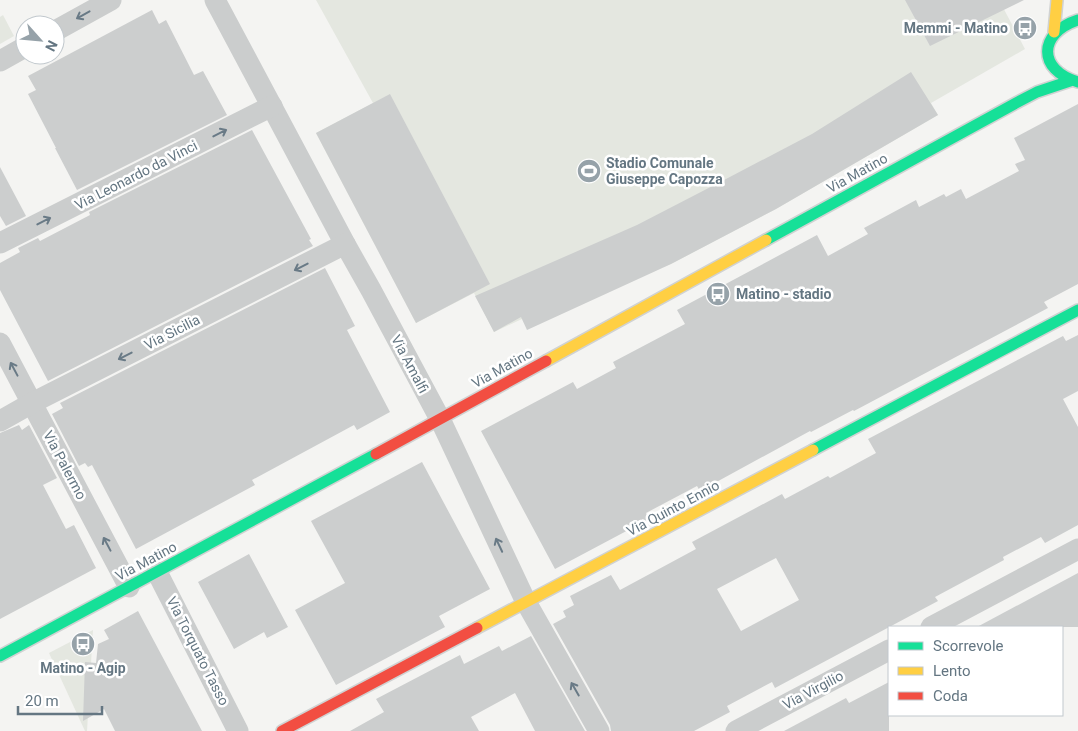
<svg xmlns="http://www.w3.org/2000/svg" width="1078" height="731" viewBox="0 0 1078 731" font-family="Roboto,sans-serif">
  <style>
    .green { fill: #e4e7e0 }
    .building { fill: #cccece; fill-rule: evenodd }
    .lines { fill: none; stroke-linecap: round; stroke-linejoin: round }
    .fast-casing { stroke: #d0d2d2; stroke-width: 14 }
    .slow-casing { stroke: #d0d2d2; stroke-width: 14 }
    .jam-casing { stroke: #d0d2d2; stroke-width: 14 }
    .street { stroke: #cbcdcd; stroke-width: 21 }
    .fast { stroke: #16e098; stroke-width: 11 }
    .slow { stroke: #ffcf43; stroke-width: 11 }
    .jam { stroke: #f24e42; stroke-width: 11 }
    .oneway { stroke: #697a86 }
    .labels { text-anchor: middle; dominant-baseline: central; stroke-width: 5; stroke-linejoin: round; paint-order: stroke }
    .poi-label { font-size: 14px; font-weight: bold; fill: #647682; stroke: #fff; text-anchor: start }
    .street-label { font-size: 14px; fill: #647682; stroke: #fff }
  </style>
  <rect width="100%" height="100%" fill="#f4f4f2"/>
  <g class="green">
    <path d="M316 0H999L1025 49 931 103 938 115 776 209 671 264 522 319 494 332 474 293 416 323 316 133 373 103Z"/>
    <path d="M3 15 14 36 0 44V17Z"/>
    <path d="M93 630 87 731H85L49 653Z"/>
  </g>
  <g class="building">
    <path d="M905 0H1024L930 46Z"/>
    <path d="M152 10 159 24 166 20 194 75 203 71 227 115 77 190 55 148H56L28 94 36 90 28 76Z"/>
    <path d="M911 72 938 115 776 209 671 264 527 330 521 317 494 332 475 296 637 225 726 179 812 134Z"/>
    <path d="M390 94 490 284 416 323 316 133Z"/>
    <path d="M1078 104V284L1044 302 1048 308 854 411 853 410 811 432 810 431 700 491 697 486 646 513 649 519 555 569 481 431 573 382 577 389 616 368 613 362 685 324 677 310 817 235 828 256 868 234 864 228 916 200 919 207 944 194 946 197 961 189 966 199 1019 171 1015 164 1025 160 1014 138Z"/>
    <path d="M252 130 311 239 309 240 313 246 48 381 0 290V263L20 252 18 248 38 238 40 241 90 215 89 212Z"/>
    <path d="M0 167 26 216 6 226 0 216Z"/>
    <path d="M325 268 355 326 347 330 390 412 357 430 354 425 252 480 255 485 136 549 92 465 88 467 85 463 79 466 52 414 63 408 60 403Z"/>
    <path d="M1078 335V391L1063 399 1078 427V525L1045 543 1041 537 1003 557 1004 560 935 597 938 601 775 688 772 682 727 706 730 712 694 731H611L610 725 553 624 566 617 563 611 574 605 570 596 611 575 620 590 696 549 692 542 782 494 785 499 828 476 830 478 876 453 868 439 1063 336 1066 341ZM776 558 799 600 741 631 717 589Z"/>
    <path d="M19 425 22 430 29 425 57 478 43 485 66 529 74 525 96 568 0 619V433Z"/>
    <path d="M422 462 490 589 439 616 445 627 336 685 295 610 345 583 311 521Z"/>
    <path d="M249 554 288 627 267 638 264 632 234 649 198 582Z"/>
    <path d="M1078 573V627H977Z"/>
    <path d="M138 611 202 731H115L104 709 83 721 85 662 96 663 98 644 109 639 104 630Z"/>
    <path d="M531 636 585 731H535L515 693 471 717 479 731H350L384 712 376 699 460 655 464 664 499 646 502 651Z"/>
    <path d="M889 682V731H784L846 698 849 703Z"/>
  </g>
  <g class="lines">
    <g class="fast-casing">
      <g id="fast">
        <path d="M1078 20C1038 33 1037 70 1078 82"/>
        <path d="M766 240 1016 103 1037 92 1070 81"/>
        <path d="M813 450 1078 310"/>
        <path d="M0 656 376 454"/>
      </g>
    </g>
    <g class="slow-casing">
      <g id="slow">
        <path d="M1054 32 1057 0"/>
        <path d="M546 361 766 240"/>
        <path d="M477 628 813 450"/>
      </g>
    </g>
    <g class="jam-casing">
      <g id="jam">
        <path d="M376 454 546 361"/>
        <path d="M282 731 477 628"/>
      </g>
    </g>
    <g class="street">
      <path d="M215 0 345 244 371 290 440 419 526 602 599 731"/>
      <path d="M55 31 111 0"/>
      <path d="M0 61 25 47"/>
      <path d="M0 243 272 106"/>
      <path d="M0 343 129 587"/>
      <path d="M0 421 32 403 345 244"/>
      <path d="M157 572 238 731"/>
      <path d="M931 627 1078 549"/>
      <path d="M736 731 889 650"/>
    </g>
    <use href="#fast" class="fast"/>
    <use href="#slow" class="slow"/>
    <use href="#jam" class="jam"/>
  </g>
  <defs><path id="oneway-shaft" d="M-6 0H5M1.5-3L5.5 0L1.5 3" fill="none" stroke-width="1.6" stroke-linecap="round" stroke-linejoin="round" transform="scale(1.25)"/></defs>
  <g class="oneway">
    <use href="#oneway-shaft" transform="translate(83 15) rotate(151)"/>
    <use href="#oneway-shaft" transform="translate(220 133) rotate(-27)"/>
    <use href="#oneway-shaft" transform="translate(44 221) rotate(-27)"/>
    <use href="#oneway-shaft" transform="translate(301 267) rotate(153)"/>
    <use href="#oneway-shaft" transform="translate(125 356) rotate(153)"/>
    <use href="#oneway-shaft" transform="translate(14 369) rotate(-118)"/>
    <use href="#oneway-shaft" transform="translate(107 544) rotate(-118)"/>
    <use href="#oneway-shaft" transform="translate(499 545) rotate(-115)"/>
    <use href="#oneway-shaft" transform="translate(575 689) rotate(-120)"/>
  </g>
  <defs>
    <g id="bus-disc" transform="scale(1.25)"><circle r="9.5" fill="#96a2a9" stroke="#fff"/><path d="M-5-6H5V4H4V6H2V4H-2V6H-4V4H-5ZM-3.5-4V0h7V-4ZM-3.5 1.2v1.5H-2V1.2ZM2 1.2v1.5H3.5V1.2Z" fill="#fff"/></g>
    <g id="stadium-disc" transform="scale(1.25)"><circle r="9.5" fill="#96a2a9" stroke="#fff"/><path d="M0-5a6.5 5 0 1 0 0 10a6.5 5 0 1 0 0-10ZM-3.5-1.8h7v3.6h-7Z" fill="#fff"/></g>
  </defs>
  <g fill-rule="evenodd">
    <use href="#bus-disc" x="1025" y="28"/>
    <use href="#stadium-disc" x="589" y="171"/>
    <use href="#bus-disc" x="718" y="294"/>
    <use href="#bus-disc" x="83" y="644"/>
  </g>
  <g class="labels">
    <g class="poi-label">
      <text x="1008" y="28" text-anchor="end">Memmi - Matino</text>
      <text x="606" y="163">Stadio Comunale<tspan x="606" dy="16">Giuseppe Capozza</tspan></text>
      <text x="736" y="294">Matino - stadio</text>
      <text x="83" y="668" text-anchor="middle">Matino - Agip</text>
    </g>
    <g class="street-label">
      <text transform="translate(857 173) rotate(-29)">Via Matino</text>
      <text transform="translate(136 175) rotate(-27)">Via Leonardo da Vinci</text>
      <text transform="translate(172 332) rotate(-27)">Via Sicilia</text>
      <text transform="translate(410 364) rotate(62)">Via Amalfi</text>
      <text transform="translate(502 368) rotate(-29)">Via Matino</text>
      <text transform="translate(65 465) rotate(62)">Via Palermo</text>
      <text transform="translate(673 508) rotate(-28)">Via Quinto Ennio</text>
      <text transform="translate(146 561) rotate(-28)">Via Matino</text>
      <text transform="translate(198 651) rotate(63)">Via Torquato Tasso</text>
      <text transform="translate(813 690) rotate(-28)">Via Virgilio</text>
    </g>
  </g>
  <rect x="888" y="626" width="175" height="90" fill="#ffffff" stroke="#c1c8cd"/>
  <rect x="898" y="642" width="25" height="8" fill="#16e098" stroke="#c1c8cd"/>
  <text x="933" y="651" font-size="15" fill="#647682">Scorrevole</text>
  <rect x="898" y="667" width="25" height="8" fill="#ffcf43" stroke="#c1c8cd"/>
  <text x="933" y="676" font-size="15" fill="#647682">Lento</text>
  <rect x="898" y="692" width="25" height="8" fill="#f24e42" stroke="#c1c8cd"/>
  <text x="933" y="701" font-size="15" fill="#647682">Coda</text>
  <g transform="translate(40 40) rotate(117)"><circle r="24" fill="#ffffff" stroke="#c1c8cd"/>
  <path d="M0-4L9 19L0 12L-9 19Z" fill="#96a2a9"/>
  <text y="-8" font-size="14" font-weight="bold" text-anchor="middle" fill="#647682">N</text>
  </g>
  <path d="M18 706v8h84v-8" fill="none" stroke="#647682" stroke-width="2.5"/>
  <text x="25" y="706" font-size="15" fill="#647682" stroke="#ffffff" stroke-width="4" paint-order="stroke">20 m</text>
</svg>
